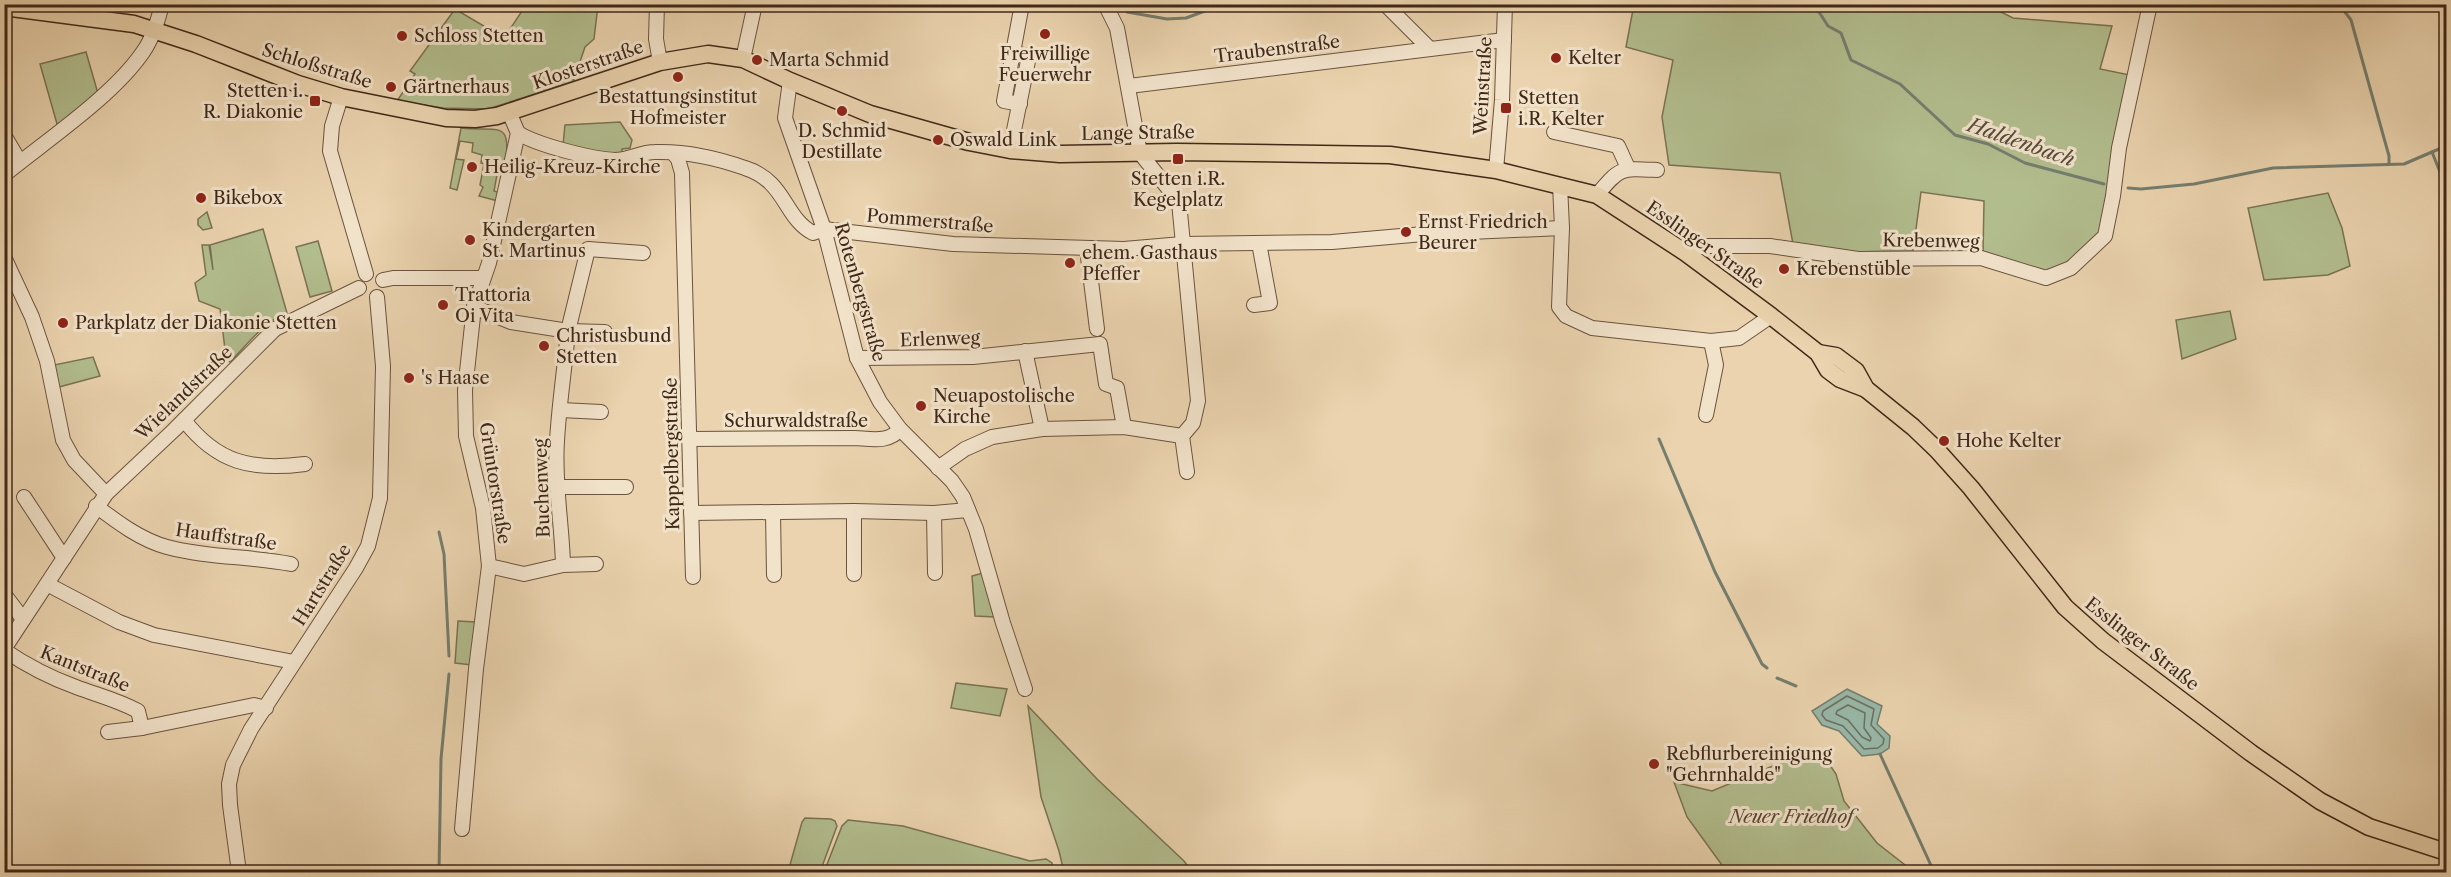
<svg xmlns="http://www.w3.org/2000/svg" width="2451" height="877" viewBox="0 0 2451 877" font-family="'Libre Caslon Text',serif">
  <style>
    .green { fill: #b2bd8e; stroke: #7a7253; stroke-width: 1.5 }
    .water { fill: #98b8a9; stroke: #757e6f; stroke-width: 1.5 }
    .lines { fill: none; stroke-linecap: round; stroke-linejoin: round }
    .shore { stroke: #6c7060; stroke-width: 1.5 }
    .stream { stroke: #757e6f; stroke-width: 3 }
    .minor-casing { stroke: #6b533e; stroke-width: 16 }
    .major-casing { stroke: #412818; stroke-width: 19 }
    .minor { stroke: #f1e2ca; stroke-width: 14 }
    .major { stroke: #ead3ae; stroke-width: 16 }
    .poi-dot { fill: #8f2418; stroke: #f1e2ca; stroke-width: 2 }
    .labels { text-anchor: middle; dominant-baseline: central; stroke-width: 6; stroke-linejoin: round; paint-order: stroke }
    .poi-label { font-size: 18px; fill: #412818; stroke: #f1e2ca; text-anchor: start }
    .street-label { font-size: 18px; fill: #412818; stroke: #f1e2ca }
    .park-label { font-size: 18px; font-style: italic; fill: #584630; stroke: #f1e2ca }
    .water-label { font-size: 20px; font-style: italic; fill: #574c3c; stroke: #f1e2ca }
  </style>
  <rect width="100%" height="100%" fill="#ead3ae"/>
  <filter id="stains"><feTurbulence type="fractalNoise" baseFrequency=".00333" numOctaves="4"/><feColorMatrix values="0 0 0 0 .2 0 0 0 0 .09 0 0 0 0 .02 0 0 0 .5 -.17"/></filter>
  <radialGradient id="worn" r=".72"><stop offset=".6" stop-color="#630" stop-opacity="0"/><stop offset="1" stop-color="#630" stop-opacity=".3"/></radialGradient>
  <g class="green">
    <path d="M1634 4H1985L2013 18 2112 26 2100 69 2130 75 2100 234 2069 265 2047 271 1983 254 1984 201 1921 192 1913 251 1846 252 1793 244 1780 173 1669 165 1662 117 1673 60 1626 47Z"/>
    <path d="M526 5H598L594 39 585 47 573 82 488 109 443 108 397 101 415 74 410 71 455 9 504 38Z"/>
    <path d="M86 52 99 97 59 131 40 64Z"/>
    <path d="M620 122 632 140 630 148 622 149V154L606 155 563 145 565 125Z"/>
    <path d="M461 128C501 132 512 118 505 170L498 169 494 191 500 193 498 201 479 196 483 187 480 185 484 164 481 163 482 155 472 152 473 143 460 141 456 159 464 160 457 190 450 188Z"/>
    <path d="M2328 193 2342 228 2350 266 2328 275 2264 280 2248 208Z"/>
    <path d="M207 212 212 228 203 230 198 225V219Z"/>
    <path d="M263 229 287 313C264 321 247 345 230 362L226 357 220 309 199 301 195 283 206 275 202 245H209L213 270 210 245Z"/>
    <path d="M318 241 332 291 310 297 296 247Z"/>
    <path d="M2230 311 2236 339 2182 359 2176 320Z"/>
    <path d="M93 357 100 376 59 387 54 365Z"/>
    <path d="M983 573 995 617 975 616 972 576Z"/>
    <path d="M458 621 475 622 472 665 455 663Z"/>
    <path d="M956 683 1007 689 1000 716 951 708Z"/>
    <path d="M1028 706 1097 779 1184 861 1192 872H1064L1059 851 1041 797Z"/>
    <path d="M1819 749 1836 774 1844 801 1877 843 1914 872H1727L1687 817 1674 782 1712 791 1802 754Z"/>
    <path d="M805 818 831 819 835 821 837 826 820 872H788L802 822Z"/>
    <path d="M848 820 903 826 1030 861 1046 859 1052 863 1054 872H824L842 826Z"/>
  </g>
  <path class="water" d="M1847 689 1882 706 1877 724 1890 736 1889 748 1880 754 1862 756 1839 731 1822 725 1812 711Z"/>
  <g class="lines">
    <g class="shore">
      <path d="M1847 696 1874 709 1871 725 1884 739 1883 744 1878 748 1864 749 1843 726 1826 720 1822 715 1823 711Z"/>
      <path d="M1848 705 1865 713 1864 728 1871 738 1870 741 1862 737 1848 720 1836 714 1837 711Z"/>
    </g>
    <g class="stream">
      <path d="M1802 4 1819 12 1828 26 1841 33 1851 60 1900 84 1955 135 1988 144 2025 163 2104 184"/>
      <path d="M2339 4 2351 20 2389 156V164"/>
      <path d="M1127 12 1167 19 1186 18 1224 4"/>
      <path d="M2432 152 2440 172"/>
      <path d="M2443 182 2446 190"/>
      <path d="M2128 188 2141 189 2194 184 2273 168 2404 164 2446 146"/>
      <path d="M1659 439 1715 572 1762 664 1767 668"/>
      <path d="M439 532 444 554 449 656"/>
      <path d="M1777 678 1796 686"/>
      <path d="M1880 754 1934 872"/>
      <path d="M439 872 441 759 449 674"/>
    </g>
    <g class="minor-casing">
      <g id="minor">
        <path d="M657 4 656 39 660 62"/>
        <path d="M1105 4 1117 28 1140 153 1179 202 1198 401 1193 423 1182 436 1187 472"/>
        <path d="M1385 4 1429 48"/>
        <path d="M2205 4H2270"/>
        <path d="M743 59 755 4"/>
        <path d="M790 81 785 118 824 229 857 358 880 402 900 429 952 481 963 497 976 529 1003 623 1025 689"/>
        <path d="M1129 86 1504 40"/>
        <path d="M341 97 332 126 330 151 366 274"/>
        <path d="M1020 104 1004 101 1022 4"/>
        <path d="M1554 132 1618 146 1628 168"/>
        <path d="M518 133C537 145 592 159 615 160 628 160 641 152 655 152 686 151 717 158 745 168 786 181 784 218 813 233L824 229 953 244 1124 249 1182 244 1332 242 1424 234 1562 228"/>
        <path d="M4 135 20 162"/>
        <path d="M1010 150 1029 56 1014 53"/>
        <path d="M673 153 678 159 682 173 693 577"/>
        <path d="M1496 170 1502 100 1505 4"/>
        <path d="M4 175C47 140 113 96 143 52 153 38 158 21 162 4"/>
        <path d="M1560 185 1562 228 1559 307 1566 316 1592 328 1711 341 1739 338 1771 316"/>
        <path d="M1597 195C1620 167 1621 168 1657 170"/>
        <path d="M1087 249 1097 329"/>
        <path d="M1686 253 1703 246H1770L1858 259 1981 258 2046 278 2071 268 2105 236 2113 196 2119 148 2150 4"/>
        <path d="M4 257 32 317 47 361 63 440 74 460 106 494"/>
        <path d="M383 280 393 278H483"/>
        <path d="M1254 305 1270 303 1259 243"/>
        <path d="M474 307 511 322 568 331 588 249 643 253"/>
        <path d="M1025 351 1042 429"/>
        <path d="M857 358 973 357 1100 344 1106 384 1117 388 1124 427"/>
        <path d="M561 410 601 412"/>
        <path d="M1706 415 1716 365 1711 341"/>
        <path d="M184 420C217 463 252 471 305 464"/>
        <path d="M689 439 855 438C872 439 889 443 900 429"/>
        <path d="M938 468 965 449 992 437 1042 429 1124 427 1182 436"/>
        <path d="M557 487H626"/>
        <path d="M24 497 64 558"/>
        <path d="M96 506C117 522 141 540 167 547 208 558 250 556 291 564"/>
        <path d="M854 511V574"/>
        <path d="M773 512 774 575"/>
        <path d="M691 513 854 511 934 513 968 510"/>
        <path d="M934 513 935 573"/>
        <path d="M563 565 596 564"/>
        <path d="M489 566 524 574 563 565C562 524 554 482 557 441 559 404 565 367 568 331L605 332"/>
        <path d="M47 584 119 622 154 635 294 662"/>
        <path d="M4 594 23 619"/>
        <path d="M4 649 106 494 174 430 275 329 359 288"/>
        <path d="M4 650C26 665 51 678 76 687 97 695 118 700 138 711L142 728"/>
        <path d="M108 732 142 728 254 705 266 708"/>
        <path d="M462 829 476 669 489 566 483 508 466 436 465 390 474 307 489 263 518 133 509 112"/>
        <path d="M239 872 230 805 229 784 233 765 251 729 356 568 368 546 380 498 383 366 377 297"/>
      </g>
    </g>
    <g class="major-casing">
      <g id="major">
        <path d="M4 7 134 24 196 44 298 84 341 97 446 118 475 119 497 116 660 62 708 54 743 59 790 81 870 114 969 142 1010 150 1060 154 1177 152 1390 155 1496 170 1597 195 1686 253 1771 316 1818 353 1828 370 1840 379 1866 389"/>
        <path d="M1818 353 1836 356 1856 371 1866 389 1913 427 1937 450 1971 488 2065 607 2103 641 2251 753 2320 801 2369 827 2446 852"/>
      </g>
    </g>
    <use href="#minor" class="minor"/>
    <use href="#major" class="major"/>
  </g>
  <g class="poi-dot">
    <circle cx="1045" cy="34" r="6"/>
    <circle cx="402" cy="36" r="6"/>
    <circle cx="1556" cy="58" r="6"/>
    <circle cx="757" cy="60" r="6"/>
    <circle cx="678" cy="77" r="6"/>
    <circle cx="391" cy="87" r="6"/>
    <rect x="309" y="95" width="12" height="12" rx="3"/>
    <rect x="1500" y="102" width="12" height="12" rx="3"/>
    <circle cx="842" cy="111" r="6"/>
    <circle cx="938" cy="140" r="6"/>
    <rect x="1172" y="153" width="12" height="12" rx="3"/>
    <circle cx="472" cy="167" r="6"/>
    <circle cx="201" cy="198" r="6"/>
    <circle cx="1406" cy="232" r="6"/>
    <circle cx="470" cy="240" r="6"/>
    <circle cx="1070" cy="263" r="6"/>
    <circle cx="1784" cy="269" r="6"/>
    <circle cx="443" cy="305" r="6"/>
    <circle cx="63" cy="323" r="6"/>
    <circle cx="544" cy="346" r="6"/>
    <circle cx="409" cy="378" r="6"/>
    <circle cx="921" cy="406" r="6"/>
    <circle cx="1944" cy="441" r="6"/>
    <circle cx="1654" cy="764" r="6"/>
  </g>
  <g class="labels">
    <g class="poi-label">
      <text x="414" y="36">Schloss Stetten</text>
      <text x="1045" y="54" text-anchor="middle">Freiwillige<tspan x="1045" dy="21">Feuerwehr</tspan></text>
      <text x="1568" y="58">Kelter</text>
      <text x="769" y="60">Marta Schmid</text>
      <text x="403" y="87">Gärtnerhaus</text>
      <text x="303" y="91" text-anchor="end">Stetten i.<tspan x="303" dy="21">R. Diakonie</tspan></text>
      <text x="678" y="97" text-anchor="middle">Bestattungsinstitut<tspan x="678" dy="21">Hofmeister</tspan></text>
      <text x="1518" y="98">Stetten<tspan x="1518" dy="21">i.R. Kelter</tspan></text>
      <text x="842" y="131" text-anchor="middle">D. Schmid<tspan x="842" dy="21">Destillate</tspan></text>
      <text x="950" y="140">Oswald Link</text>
      <text x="484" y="167">Heilig-Kreuz-Kirche</text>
      <text x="1178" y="179" text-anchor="middle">Stetten i.R.<tspan x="1178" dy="21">Kegelplatz</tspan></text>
      <text x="213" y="198">Bikebox</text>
      <text x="1418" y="222">Ernst Friedrich<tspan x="1418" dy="21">Beurer</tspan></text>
      <text x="482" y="230">Kindergarten<tspan x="482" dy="21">St. Martinus</tspan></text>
      <text x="1082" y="253">ehem. Gasthaus<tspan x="1082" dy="21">Pfeffer</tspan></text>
      <text x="1796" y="269">Krebenstüble</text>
      <text x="455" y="295">Trattoria<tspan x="455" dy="21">Oi Vita</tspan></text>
      <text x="75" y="323">Parkplatz der Diakonie Stetten</text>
      <text x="556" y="336">Christusbund<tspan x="556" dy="21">Stetten</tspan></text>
      <text x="421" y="378">'s Haase</text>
      <text x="933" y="396">Neuapostolische<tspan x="933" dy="21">Kirche</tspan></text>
      <text x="1956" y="441">Hohe Kelter</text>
      <text x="1666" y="754">Rebflurbereinigung<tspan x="1666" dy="21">"Gehrnhalde"</tspan></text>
    </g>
    <g class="street-label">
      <text transform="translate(1277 49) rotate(-7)">Traubenstraße</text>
      <text transform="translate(588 65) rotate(-19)">Klosterstraße</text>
      <text transform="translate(317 66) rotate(17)">Schloßstraße</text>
      <text transform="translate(1483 86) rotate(-87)">Weinstraße</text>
      <text transform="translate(1138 133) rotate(-1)">Lange Straße</text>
      <text transform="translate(930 221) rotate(5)">Pommerstraße</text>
      <text transform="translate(1931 241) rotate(1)">Krebenweg</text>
      <text transform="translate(1705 245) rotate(35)">Esslinger Straße</text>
      <text transform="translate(860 292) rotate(74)">Rotenbergstraße</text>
      <text transform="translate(940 339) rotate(-2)">Erlenweg</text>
      <text transform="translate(184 393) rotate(-44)">Wielandstraße</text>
      <text x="796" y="421">Schurwaldstraße</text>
      <text transform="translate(672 454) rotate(-91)">Kappelbergstraße</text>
      <text transform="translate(495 483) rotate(81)">Grüntorstraße</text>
      <text transform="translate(542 488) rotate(-92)">Buchenweg</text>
      <text transform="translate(226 537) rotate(8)">Hauffstraße</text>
      <text transform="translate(322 585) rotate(-58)">Hartstraße</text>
      <text transform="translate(2142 644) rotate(38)">Esslinger Straße</text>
      <text transform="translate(85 669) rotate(22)">Kantstraße</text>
    </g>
    <g class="park-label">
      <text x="1791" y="817">Neuer Friedhof</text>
    </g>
    <g class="water-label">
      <text transform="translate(2021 142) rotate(19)">Haldenbach</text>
    </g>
  </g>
  <rect width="2451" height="877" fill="none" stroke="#ead3ae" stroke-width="24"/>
  <rect x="6" y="6" width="2439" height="865" fill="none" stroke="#412818" stroke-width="3"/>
  <rect x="12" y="12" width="2427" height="853" fill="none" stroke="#412818" stroke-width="1.5"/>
  <rect width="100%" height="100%" filter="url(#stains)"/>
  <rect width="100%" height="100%" fill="url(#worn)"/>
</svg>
